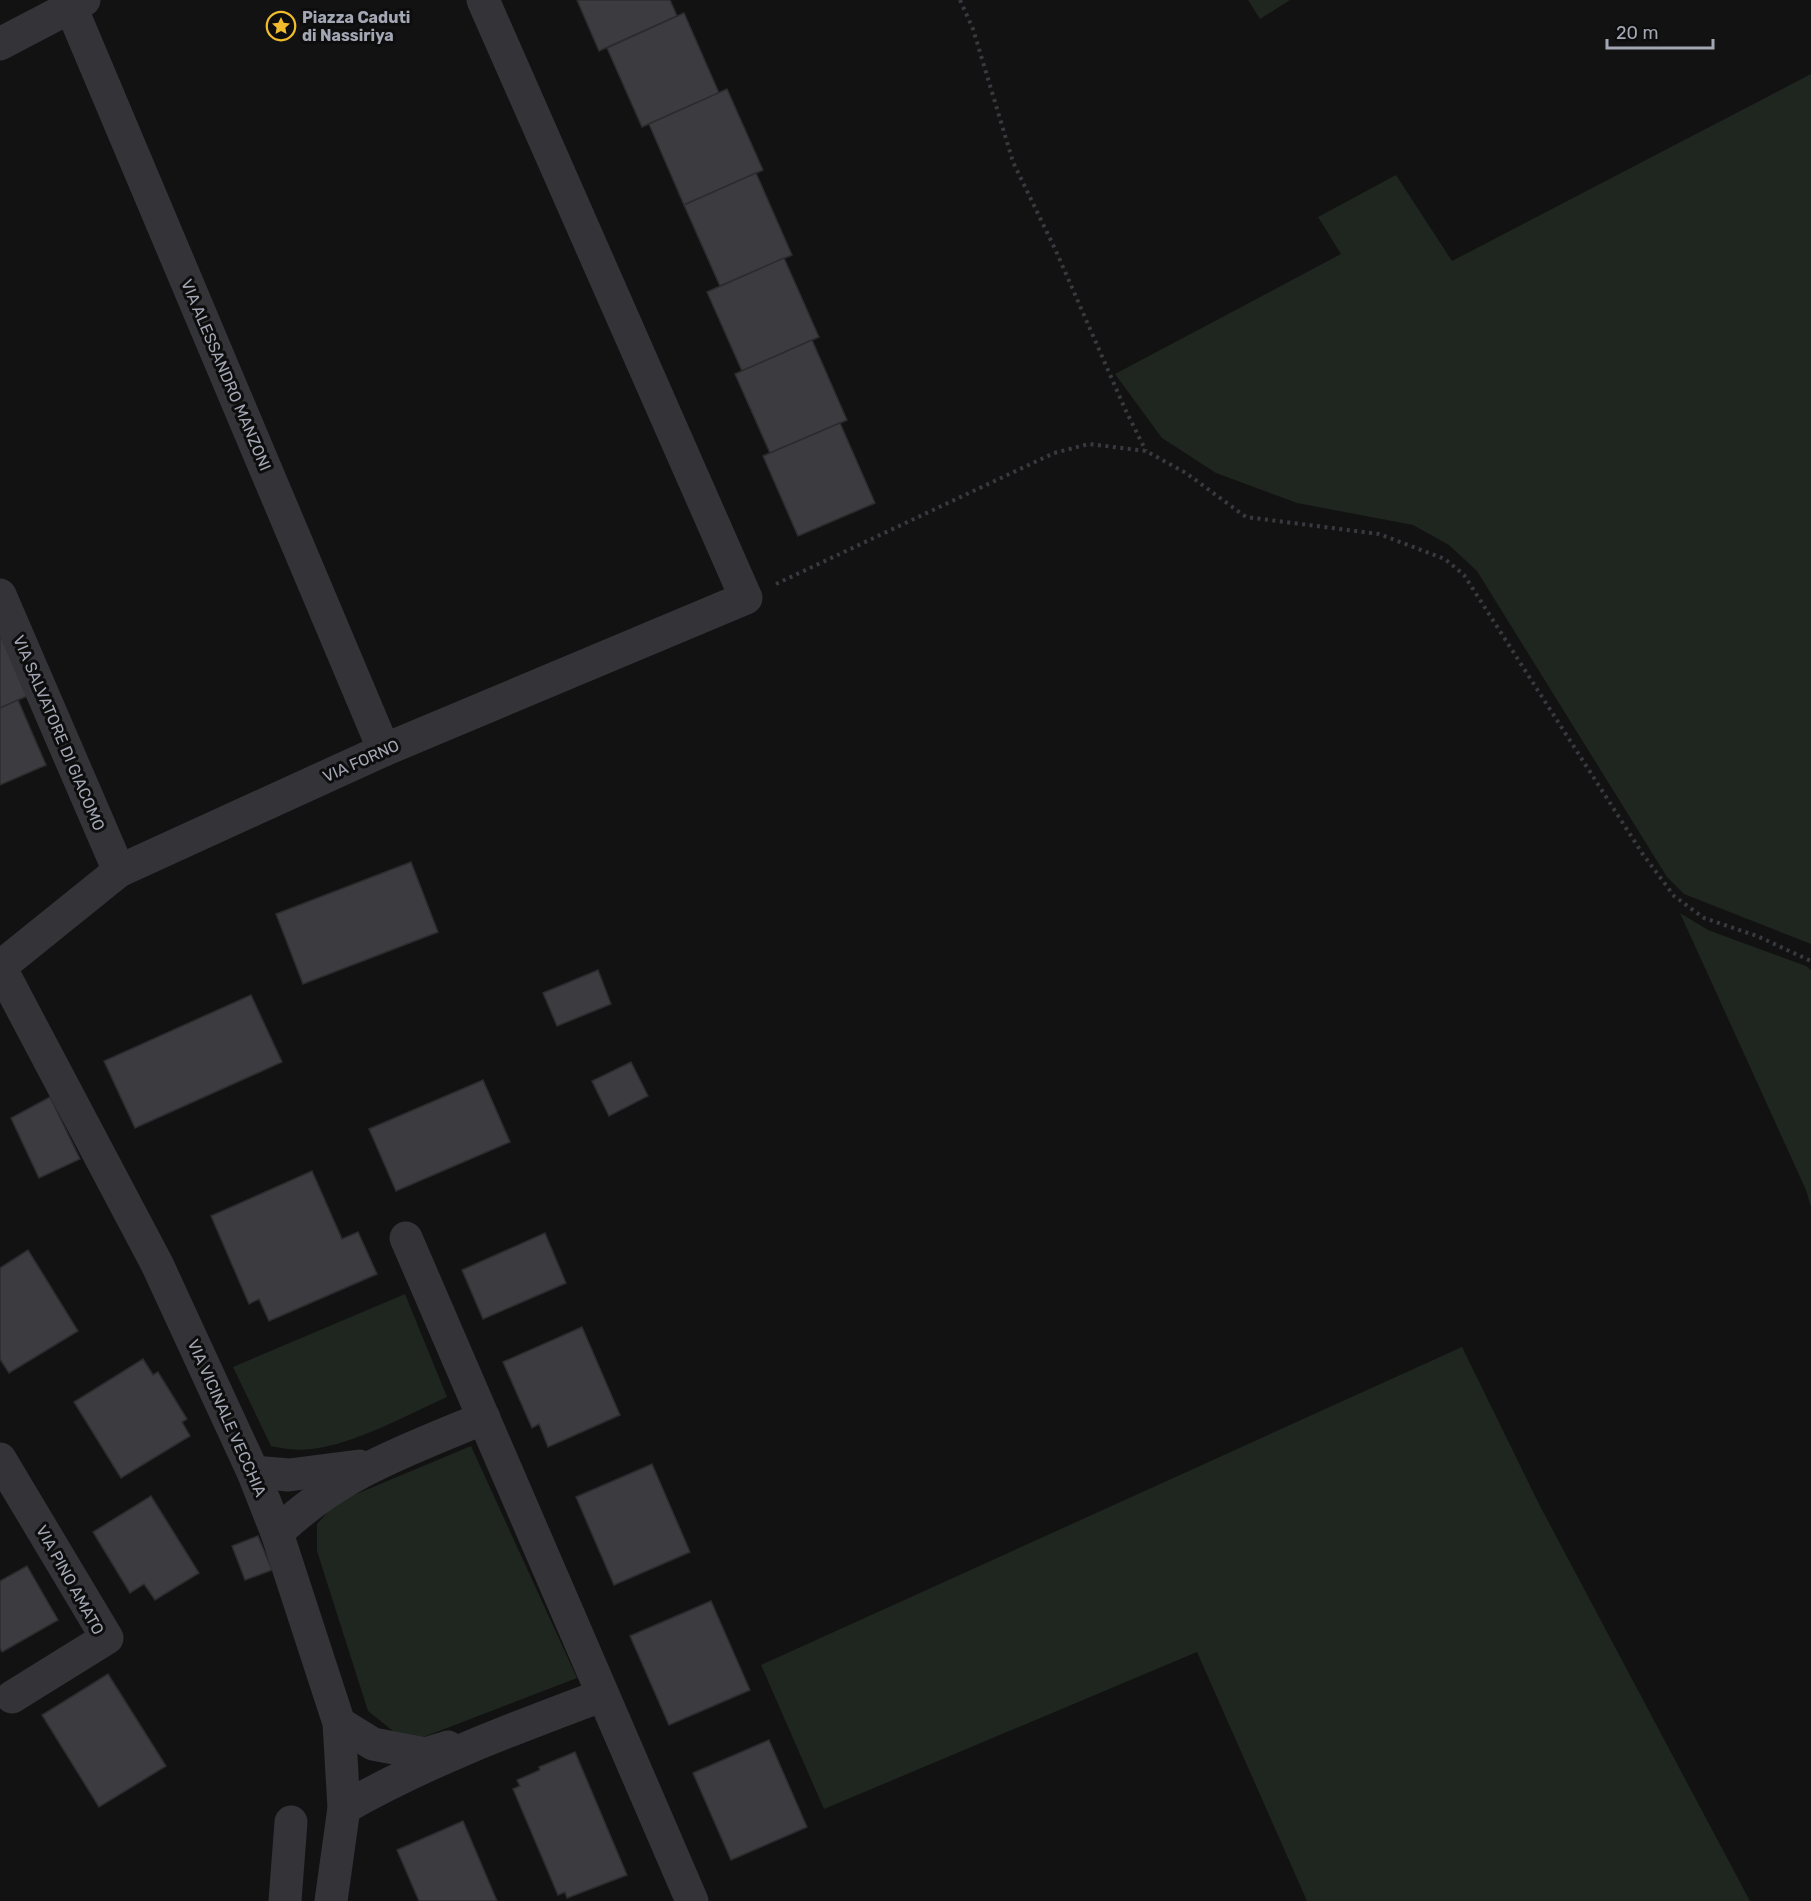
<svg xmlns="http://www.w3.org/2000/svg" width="1811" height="1901" viewBox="0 0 1811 1901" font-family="Rubik,sans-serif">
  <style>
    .green { fill: #1e261f }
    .building { fill: #3c3c40; stroke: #2c2c2f; stroke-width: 1.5 }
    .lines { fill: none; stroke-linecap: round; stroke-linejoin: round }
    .path { stroke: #393a3f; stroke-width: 4; stroke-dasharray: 3 4.5; stroke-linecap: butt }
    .minor { stroke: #333338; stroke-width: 33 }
    .labels { text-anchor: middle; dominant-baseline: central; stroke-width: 6; stroke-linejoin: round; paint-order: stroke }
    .poi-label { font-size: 16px; font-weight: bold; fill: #a3a7b4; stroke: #0d0d0e; text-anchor: start }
    .street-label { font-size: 16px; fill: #a3a7b4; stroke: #0d0d0e }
  </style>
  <rect width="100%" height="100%" fill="#121213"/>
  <g class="green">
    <path d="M1248 0H1290L1260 19Z"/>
    <path d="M1811 74V944L1684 894 1667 877 1477 571 1449 545 1413 525 1297 503 1216 473 1162 438 1115 374 1341 254 1318 217 1396 175 1452 261Z"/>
    <path d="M1680 913 1708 930 1806 966 1811 970V1207L1806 1190Z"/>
    <path d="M405 1294 447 1397C407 1415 355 1444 312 1449 298 1451 285 1449 271 1446L233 1367Z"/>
    <path d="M1462 1347 1540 1506 1750 1901H1307L1197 1652 824 1809 761 1665Z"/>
    <path d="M471 1446 577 1678 408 1743 368 1711 317 1551V1524L332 1507 354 1495Z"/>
  </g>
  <g class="building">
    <path d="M577 0H670L677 16 599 51Z"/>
    <path d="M684 13 719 93 642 127 607 48Z"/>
    <path d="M727 89 763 170 684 205 649 124Z"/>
    <path d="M756 173 792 255 720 286 684 205Z"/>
    <path d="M784 258 819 337 742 371 707 292Z"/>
    <path d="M812 340 847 420 770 453 735 374Z"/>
    <path d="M840 423 875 503 798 536 763 456Z"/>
    <path d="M0 638H2L27 696 0 708Z"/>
    <path d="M18 700 46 765 0 785V708Z"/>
    <path d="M411 862 438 932 303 984 276 914Z"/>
    <path d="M598 970 611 1004 557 1026 543 993Z"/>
    <path d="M251 995 282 1062 135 1128 104 1061Z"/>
    <path d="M631 1062 648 1096 609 1116 592 1081Z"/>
    <path d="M483 1080 510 1142 396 1191 369 1129Z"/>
    <path d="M50 1097 80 1159 39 1178 11 1118Z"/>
    <path d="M312 1171 342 1239 358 1232 377 1274 269 1321 259 1299 249 1304 211 1216Z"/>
    <path d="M545 1233 566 1283 483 1319 462 1270Z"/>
    <path d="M28 1250 78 1331 9 1373 0 1359V1268Z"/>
    <path d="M582 1327 620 1415 548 1447 539 1424 532 1428 503 1362Z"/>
    <path d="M143 1359 153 1375 158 1372 187 1419 182 1422 190 1436 121 1478 74 1402Z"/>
    <path d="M652 1464 690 1552 614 1585 576 1497Z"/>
    <path d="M151 1496 199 1573 155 1600 144 1584 130 1593 93 1532Z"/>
    <path d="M258 1536 272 1570 245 1580 232 1546Z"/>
    <path d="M27 1566 58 1620 2 1652 0 1648V1581Z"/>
    <path d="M711 1601 750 1690 669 1725 630 1636Z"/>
    <path d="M108 1674 166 1766 99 1807 42 1715Z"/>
    <path d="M769 1740 807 1827 731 1860 693 1773Z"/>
    <path d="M575 1752 627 1875 567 1898 565 1892 558 1895 513 1789 520 1786 517 1780 540 1770 539 1767Z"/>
    <path d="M463 1821 497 1901H419L397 1850Z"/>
  </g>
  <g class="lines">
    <g class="path">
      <path d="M960 0 973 29 1013 162 1056 251 1125 409 1146 451"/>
      <path d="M776 584 1054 453 1089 444 1146 451 1186 473 1246 517 1379 534 1445 559 1464 575 1642 853 1674 896 1704 918 1757 936 1811 961"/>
    </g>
    <g class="minor">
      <path d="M68 0 384 750"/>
      <path d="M0 44 84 0"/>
      <path d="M0 595 119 871"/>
      <path d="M0 967 119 871 384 750 746 598 483 0"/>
      <path d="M0 967 157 1264 253 1472 277 1533 339 1723 344 1808 331 1901"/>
      <path d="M406 1238 692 1901"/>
      <path d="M0 1459 107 1638 12 1697"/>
      <path d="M253 1472 289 1475 359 1466"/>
      <path d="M277 1533C339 1473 407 1450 484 1418"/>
      <path d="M339 1723 373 1744 425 1754 448 1747"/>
      <path d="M344 1808C426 1761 515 1728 603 1695"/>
      <path d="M285 1901 291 1822"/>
    </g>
  </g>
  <defs>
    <g id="sight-ring" transform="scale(1.5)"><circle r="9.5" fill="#0d0d0e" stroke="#f0bc2d" stroke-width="1.5"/><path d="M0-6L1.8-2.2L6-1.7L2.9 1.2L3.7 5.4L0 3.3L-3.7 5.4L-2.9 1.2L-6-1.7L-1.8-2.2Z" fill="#f0bc2d"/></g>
  </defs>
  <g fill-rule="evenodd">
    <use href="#sight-ring" x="281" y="26"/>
  </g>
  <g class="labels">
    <g class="poi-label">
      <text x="302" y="17">Piazza Caduti<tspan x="302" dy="18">di Nassiriya</tspan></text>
    </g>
    <g class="street-label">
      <text transform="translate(226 375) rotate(67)">VIA ALESSANDRO MANZONI</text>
      <text transform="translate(59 733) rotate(67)">VIA SALVATORE DI GIACOMO</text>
      <text transform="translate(361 761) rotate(-24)">VIA FORNO</text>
      <text transform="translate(227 1418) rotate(66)">VIA VICINALE VECCHIA</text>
      <text transform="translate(70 1580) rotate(61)">VIA PINO AMATO</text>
    </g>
  </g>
  <path d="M1607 39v9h106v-9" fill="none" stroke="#a3a7b4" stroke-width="3"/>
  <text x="1616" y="39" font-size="18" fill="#a3a7b4" stroke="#0d0d0e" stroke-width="4.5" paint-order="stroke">20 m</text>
</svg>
